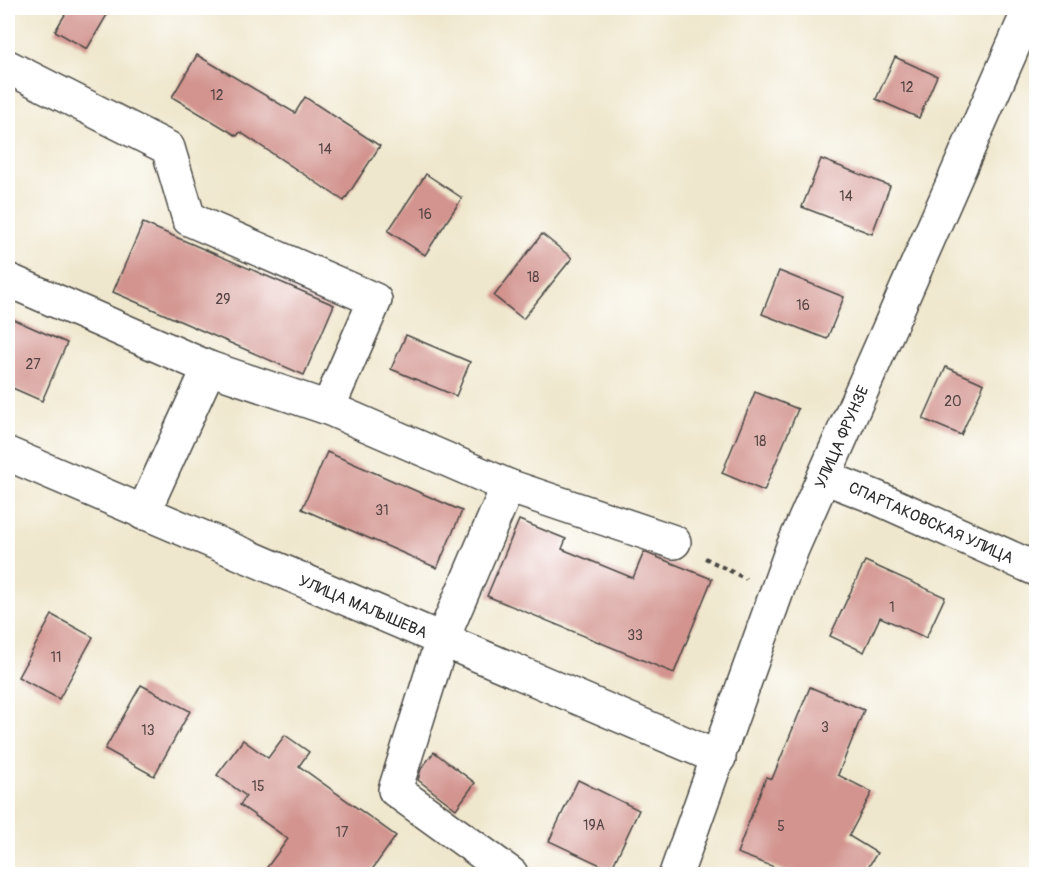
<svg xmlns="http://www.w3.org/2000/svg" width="1044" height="882" viewBox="0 0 1044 882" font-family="Pangolin,sans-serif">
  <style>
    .building { fill: #d3948f }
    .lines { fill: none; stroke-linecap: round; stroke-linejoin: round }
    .minor-casing { stroke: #484743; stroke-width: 36 }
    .path { stroke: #484743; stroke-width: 4; stroke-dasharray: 4.5 4.5; stroke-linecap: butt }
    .minor { stroke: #fff; stroke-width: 33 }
    .labels { text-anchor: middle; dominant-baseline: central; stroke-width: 4.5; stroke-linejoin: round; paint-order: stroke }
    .number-label { font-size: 14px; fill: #554544 }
    .street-label { font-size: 16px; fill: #2b2b2b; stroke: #fff }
  </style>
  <rect width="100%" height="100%" fill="#fff"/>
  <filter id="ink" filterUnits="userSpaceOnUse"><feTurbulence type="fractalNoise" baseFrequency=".0167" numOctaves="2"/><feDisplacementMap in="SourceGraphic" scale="12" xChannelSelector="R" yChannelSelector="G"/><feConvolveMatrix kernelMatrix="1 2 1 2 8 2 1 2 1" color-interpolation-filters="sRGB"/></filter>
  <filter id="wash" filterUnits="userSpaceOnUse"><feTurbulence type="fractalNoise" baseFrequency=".008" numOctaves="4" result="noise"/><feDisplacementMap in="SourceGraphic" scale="24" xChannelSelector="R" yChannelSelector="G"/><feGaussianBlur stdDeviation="1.35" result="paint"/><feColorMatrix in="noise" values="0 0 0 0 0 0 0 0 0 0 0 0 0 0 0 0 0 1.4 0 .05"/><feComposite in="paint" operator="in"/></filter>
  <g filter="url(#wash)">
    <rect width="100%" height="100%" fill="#efe7cd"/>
    <g id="blocks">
      <g class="building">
        <path d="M69 8H111L87 49 55 31Z"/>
        <path d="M197 55 295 113 305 97 380 146 344 201 240 132 237 136 172 97Z"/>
        <path d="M895 57 937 76 919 118 876 99Z"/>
        <path d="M821 159 890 186 872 234 802 207Z"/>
        <path d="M426 174 462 198 425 255 388 231Z"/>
        <path d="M143 223 334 305 304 375 113 292Z"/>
        <path d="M542 234 572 258 523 319 494 296Z"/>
        <path d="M779 271 844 297 827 339 762 314Z"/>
        <path d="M8 317 67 343 42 401 8 386Z"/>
        <path d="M406 335 470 362 456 396 391 369Z"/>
        <path d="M946 367 984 384 961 435 923 419Z"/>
        <path d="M755 392 798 409 764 491 722 473Z"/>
        <path d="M327 452 462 511 437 568 302 509Z"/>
        <path d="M519 520 566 539 562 549 633 578 644 552 712 579 674 673 487 596Z"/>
        <path d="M865 561 945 597 926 638 880 617 864 652 830 636Z"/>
        <path d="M52 615 93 637 59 699 18 677Z"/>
        <path d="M141 685 190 711 154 776 105 749Z"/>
        <path d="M810 687 864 710 838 775 872 792 849 836 877 853 864 874H793L737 853 766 777 772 779Z"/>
        <path d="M285 735 309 752 299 766 396 836 369 874H262L288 839 240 805 246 796 217 775 243 740 268 758Z"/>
        <path d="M434 752 475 783 456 809 418 780 421 769Z"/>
        <path d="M578 780 639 810 611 870 549 841Z"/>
      </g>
    </g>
  </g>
  <g filter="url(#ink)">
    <use href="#blocks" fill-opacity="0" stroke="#484743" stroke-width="1.5"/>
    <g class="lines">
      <g class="minor-casing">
        <g id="minor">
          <path d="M8 67 168 148 189 219 375 300 328 408 508 486 442 640 395 790 511 874"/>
          <path d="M8 280 209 368 328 408"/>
          <path d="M8 454 719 758"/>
          <path d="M824 477 875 497 1036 569"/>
          <path d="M508 486 674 542"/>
          <path d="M143 513 209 368"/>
          <path d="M676 874 792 549 1030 8"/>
        </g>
      </g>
      <path class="path" d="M705 558 746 579"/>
      <use href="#minor" class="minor"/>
    </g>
  </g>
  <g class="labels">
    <g class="number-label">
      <text x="907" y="87">12</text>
      <text x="217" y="95">12</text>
      <text x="325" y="149">14</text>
      <text x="846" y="196">14</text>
      <text x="425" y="214">16</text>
      <text x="533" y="277">18</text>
      <text x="223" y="299">29</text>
      <text x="803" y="305">16</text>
      <text x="33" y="364">27</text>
      <text x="953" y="401">20</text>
      <text x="760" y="441">18</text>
      <text x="382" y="510">31</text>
      <text x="892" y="607">1</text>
      <text x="635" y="635">33</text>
      <text x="56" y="657">11</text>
      <text x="825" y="727">3</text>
      <text x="148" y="730">13</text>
      <text x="258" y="786">15</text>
      <text x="594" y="825">19А</text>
      <text x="781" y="826">5</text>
      <text x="342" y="832">17</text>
    </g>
    <g class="street-label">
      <text transform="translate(842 437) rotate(-66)">УЛИЦА ФРУНЗЕ</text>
      <text transform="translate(931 523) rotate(24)">СПАРТАКОВСКАЯ УЛИЦА</text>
      <text transform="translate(363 607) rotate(23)">УЛИЦА МАЛЫШЕВА</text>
    </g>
  </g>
  <rect width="1044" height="882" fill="none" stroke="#fff" stroke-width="30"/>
</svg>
